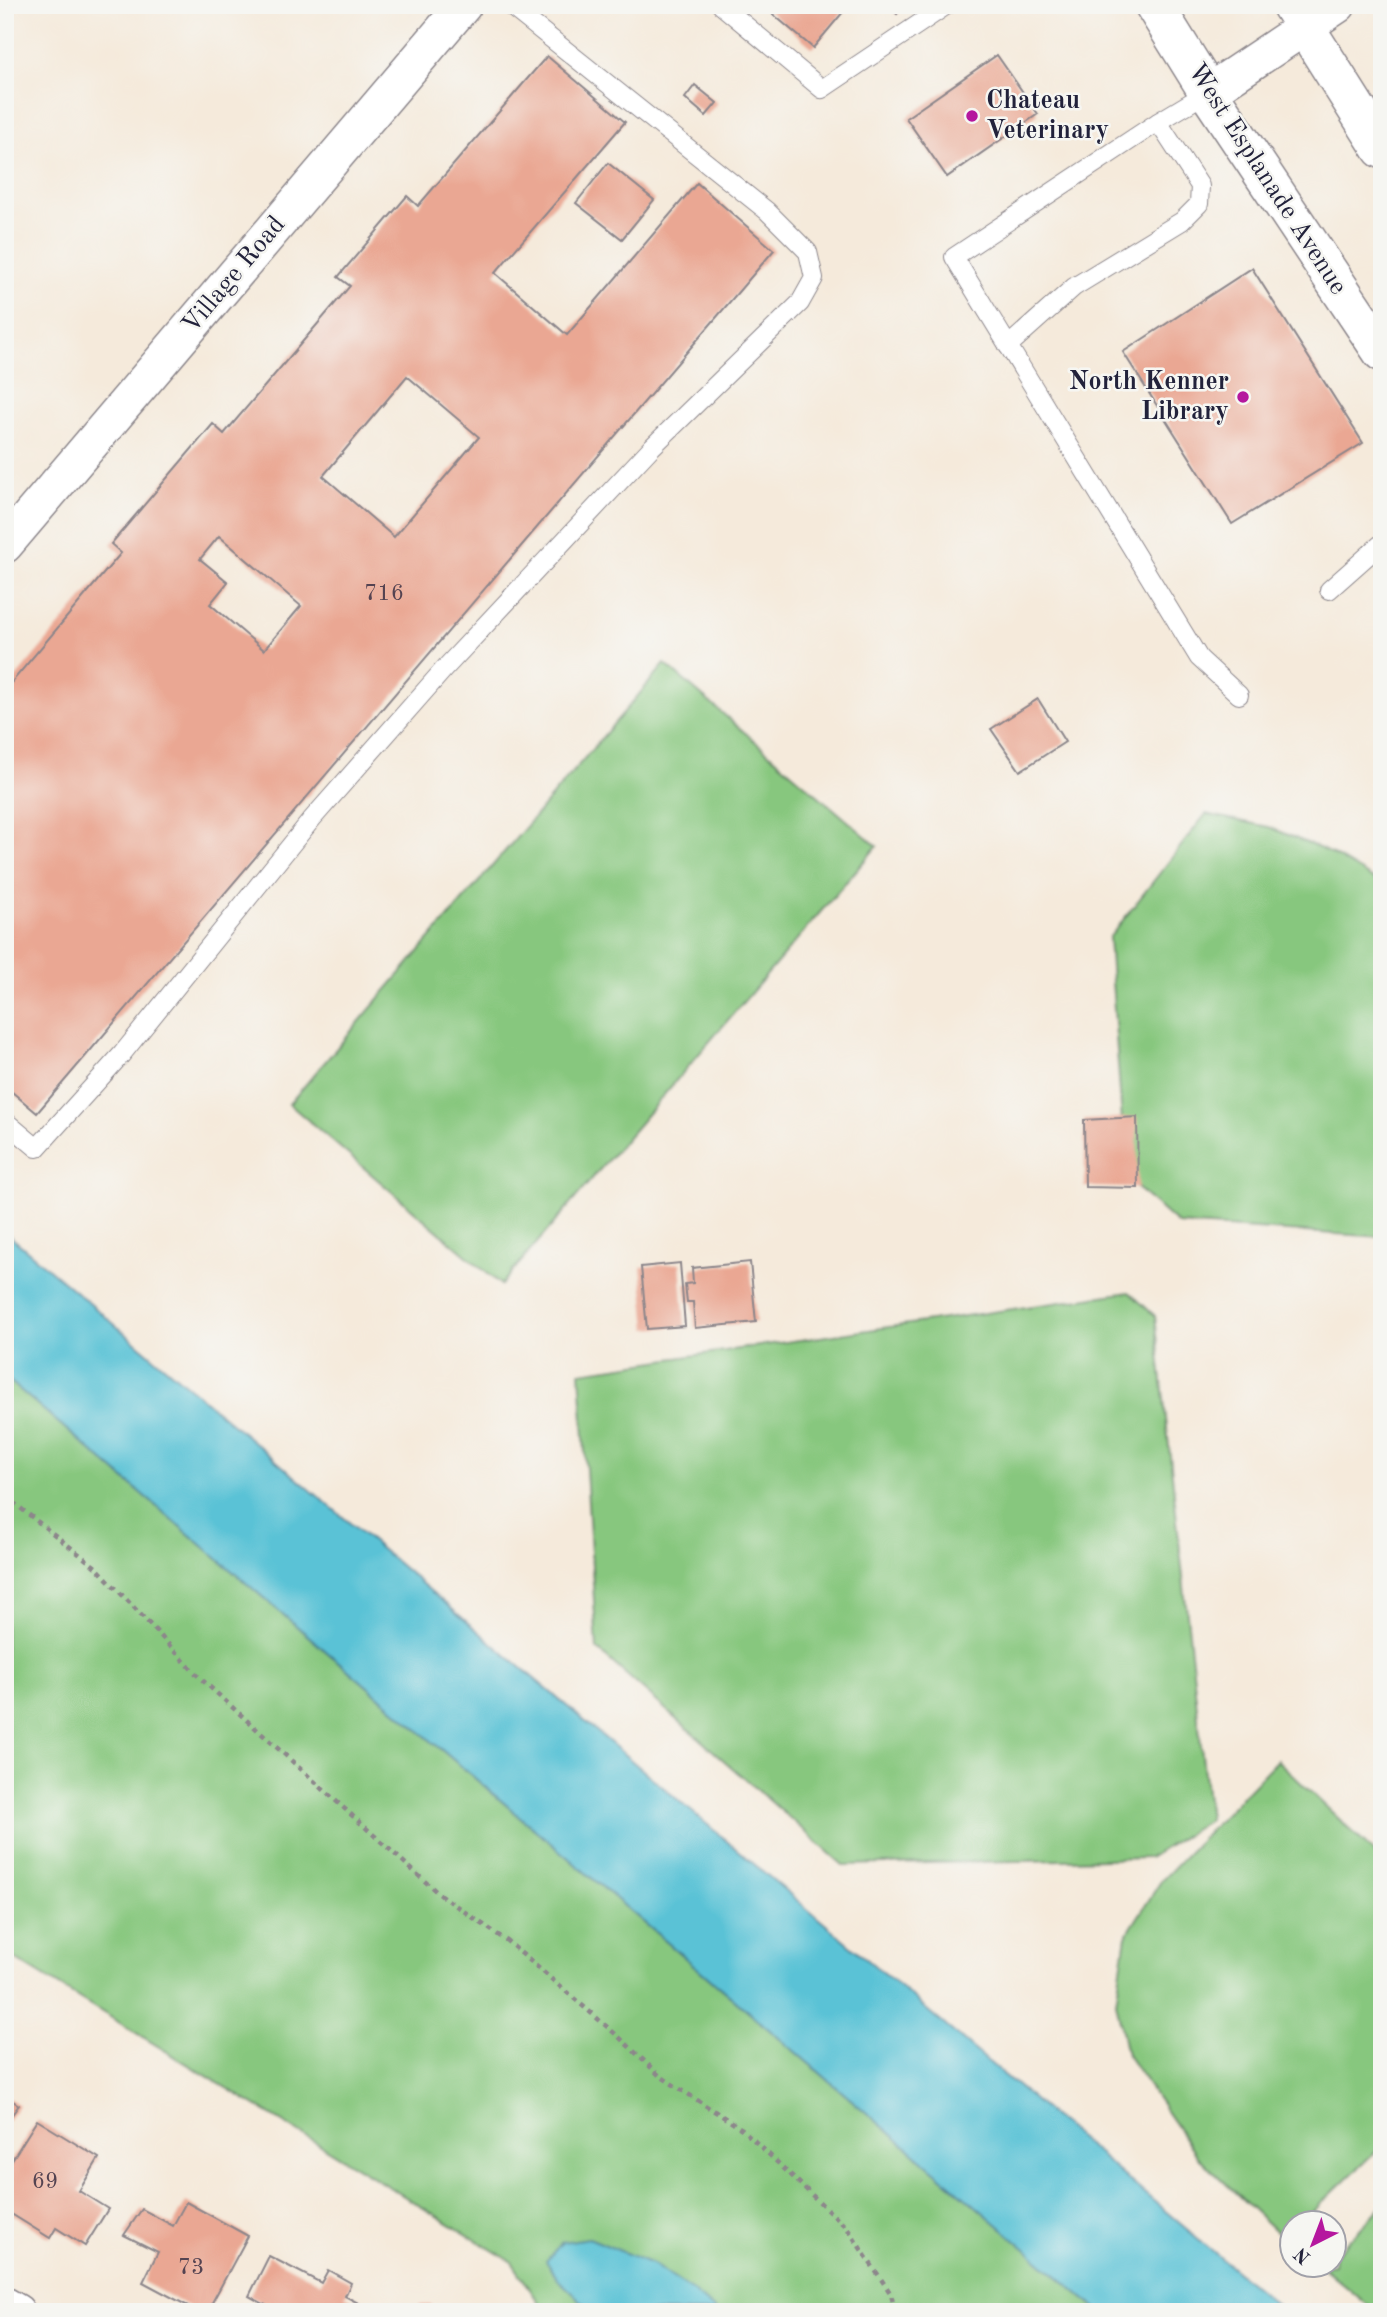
<svg xmlns="http://www.w3.org/2000/svg" width="1387" height="2317" viewBox="0 0 1387 2317" font-family="'Old Standard TT',serif">
  <style>
    .green { fill: #87c77e; stroke: #54745c; stroke-width: 2 }
    .water { fill: #5ac2d6; stroke: #3e7288; stroke-width: 2 }
    .building { fill: #eaa793; fill-rule: evenodd }
    .lines { fill: none; stroke-linecap: round; stroke-linejoin: round }
    .lane-casing { stroke: #8c868b; stroke-width: 20 }
    .street-casing { stroke: #8c868b; stroke-width: 38 }
    .secondary-casing { stroke: #8c868b; stroke-width: 41 }
    .path { stroke: #8c868b; stroke-width: 4.5; stroke-dasharray: 5 5; stroke-linecap: butt }
    .lane { stroke: #fff; stroke-width: 18 }
    .street { stroke: #fff; stroke-width: 35 }
    .secondary { stroke: #fff; stroke-width: 38 }
    .poi-dot { fill: #b5179e; stroke: #f6f6f2; stroke-width: 2.5 }
    .labels { text-anchor: middle; dominant-baseline: central; stroke-width: 5; stroke-linejoin: round; paint-order: stroke }
    .number-label { font-size: 23px; fill: #544351 }
    .poi-label { font-size: 26px; font-weight: bold; fill: #22223b; stroke: #f6f6f2; text-anchor: start }
    .street-label { font-size: 26px; fill: #22223b; stroke: #f6f6f2 }
  </style>
  <rect width="100%" height="100%" fill="#f6f6f2"/>
  <filter id="ink" filterUnits="userSpaceOnUse"><feTurbulence type="fractalNoise" baseFrequency=".0143" numOctaves="2"/><feDisplacementMap in="SourceGraphic" scale="14" xChannelSelector="R" yChannelSelector="G"/><feConvolveMatrix kernelMatrix="1 2 1 2 8 2 1 2 1" color-interpolation-filters="sRGB"/></filter>
  <filter id="wash" filterUnits="userSpaceOnUse"><feTurbulence type="fractalNoise" baseFrequency=".00686" numOctaves="4" result="noise"/><feDisplacementMap in="SourceGraphic" scale="28" xChannelSelector="R" yChannelSelector="G"/><feGaussianBlur stdDeviation="1.57" result="paint"/><feColorMatrix in="noise" values="0 0 0 0 0 0 0 0 0 0 0 0 0 0 0 0 0 1.4 0 .05"/><feComposite in="paint" operator="in"/></filter>
  <g filter="url(#wash)">
    <rect width="100%" height="100%" fill="#f5eadb"/>
    <g class="green">
      <path d="M665 664 877 846 501 1285 289 1104Z"/>
      <path d="M1206 814 1269 827 1326 851 1382 884V1237L1178 1224 1126 1178 1109 938Z"/>
      <path d="M1129 1292 1155 1316 1209 1820 1149 1858 843 1865 597 1649 580 1372Z"/>
      <path d="M5 1377 1100 2312H545L512 2262 5 1953Z"/>
      <path d="M1277 1760 1382 1860V2145L1302 2222H1292V2232L1285 2240 1198 2157 1127 2055 1116 2002 1126 1936 1161 1881Z"/>
      <path d="M1382 2206V2312H1376L1323 2267 1326 2265 1334 2264 1335 2255Z"/>
    </g>
    <g class="water">
      <path d="M5 1232 1285 2312H1100L5 1377Z"/>
      <path d="M589 2238 652 2264 691 2290 717 2312H593L560 2281 546 2261 562 2242Z"/>
    </g>
    <g id="blocks">
      <g class="building">
        <path d="M762 5H849L813 48Z"/>
        <path d="M887 5H904L897 14Z"/>
        <path d="M997 55 1038 114 947 177 906 118Z"/>
        <path d="M547 56 625 122 495 273 567 335 697 183 774 250 37 1113 5 1086V690L121 553 111 544 213 424 224 434 350 286 338 277 407 196 418 206ZM407 376 479 437 394 537 323 476ZM219 536 301 606 264 650 210 604 228 582 200 559Z"/>
        <path d="M695 85 717 103 706 116 685 98Z"/>
        <path d="M608 163 654 200 622 239 576 203Z"/>
        <path d="M1252 268 1363 443 1232 524 1123 352Z"/>
        <path d="M1038 699 1065 742 1020 771 991 729Z"/>
        <path d="M1137 1117 1138 1188 1085 1187 1084 1120Z"/>
        <path d="M750 1262 756 1322 695 1328 693 1302H687L685 1284 693 1283 692 1268Z"/>
        <path d="M680 1263 685 1326 647 1329 641 1267Z"/>
        <path d="M5 2096 19 2105 5 2124Z"/>
        <path d="M37 2120 99 2158 79 2191 108 2209 85 2246 56 2228 50 2238 5 2210V2171Z"/>
        <path d="M186 2202 248 2236 207 2312H199L143 2282 158 2252 124 2235 142 2209 173 2226Z"/>
        <path d="M269 2256 321 2283 328 2270 351 2283 345 2296 375 2312H278L249 2296Z"/>
        <path d="M420 2305H431L438 2312H413Z"/>
      </g>
    </g>
  </g>
  <g filter="url(#ink)">
    <use href="#blocks" fill-opacity="0" stroke="#8c868b" stroke-width="2"/>
    <g class="lines">
      <g class="lane-casing">
        <g id="lane">
          <path d="M721 5 822 89 947 5"/>
          <path d="M1158 122 954 257 1199 658 1239 695"/>
          <path d="M1008 346 1074 287 1182 221 1199 204 1200 186 1158 122 1208 92"/>
          <path d="M1329 590 1382 543"/>
          <path d="M5 1121 37 1148 122 1054 312 819 445 668 652 447 800 303 814 278 808 252 767 211 509 5"/>
        </g>
      </g>
      <g class="street-casing">
        <g id="street">
          <path d="M1208 92 1338 5"/>
          <path d="M5 545 464 5"/>
          <path d="M5 2305 17 2312"/>
        </g>
      </g>
      <g class="secondary-casing">
        <g id="secondary">
          <path d="M1154 5 1208 92 1382 352"/>
          <path d="M1291 5 1382 149"/>
        </g>
      </g>
      <path class="path" d="M5 1496 97 1568 200 1678 439 1894 507 1941 619 2037 660 2076 742 2129 847 2228 891 2294 895 2312"/>
      <use href="#lane" class="lane"/>
      <use href="#street" class="street"/>
      <use href="#secondary" class="secondary"/>
    </g>
  </g>
  <g class="poi-dot">
    <circle cx="972" cy="116" r="7"/>
    <circle cx="1243" cy="397" r="7"/>
  </g>
  <g class="labels">
    <g class="number-label">
      <text x="384" y="593">716</text>
      <text x="45" y="2181">69</text>
      <text x="191" y="2267">73</text>
    </g>
    <g class="poi-label">
      <text x="986" y="101">Chateau<tspan x="986" dy="30">Veterinary</tspan></text>
      <text x="1229" y="382" text-anchor="end">North Kenner<tspan x="1229" dy="30">Library</tspan></text>
    </g>
    <g class="street-label">
      <text transform="translate(1267 179) rotate(57)">West Esplanade Avenue</text>
      <text transform="translate(234 275) rotate(-50)">Village Road</text>
    </g>
  </g>
  <rect width="1387" height="2317" fill="none" stroke="#f6f6f2" stroke-width="28"/>
  <g transform="translate(1313 2244) rotate(222)"><circle r="33" fill="#f6f6f2" stroke="#a1a1a9" stroke-width="2"/>
  <path d="M0-5L12 26L0 18L-12 26Z" fill="#b5179e"/>
  <text y="-10" font-size="19" font-weight="bold" text-anchor="middle" fill="#22223b">N</text>
  </g>
</svg>
